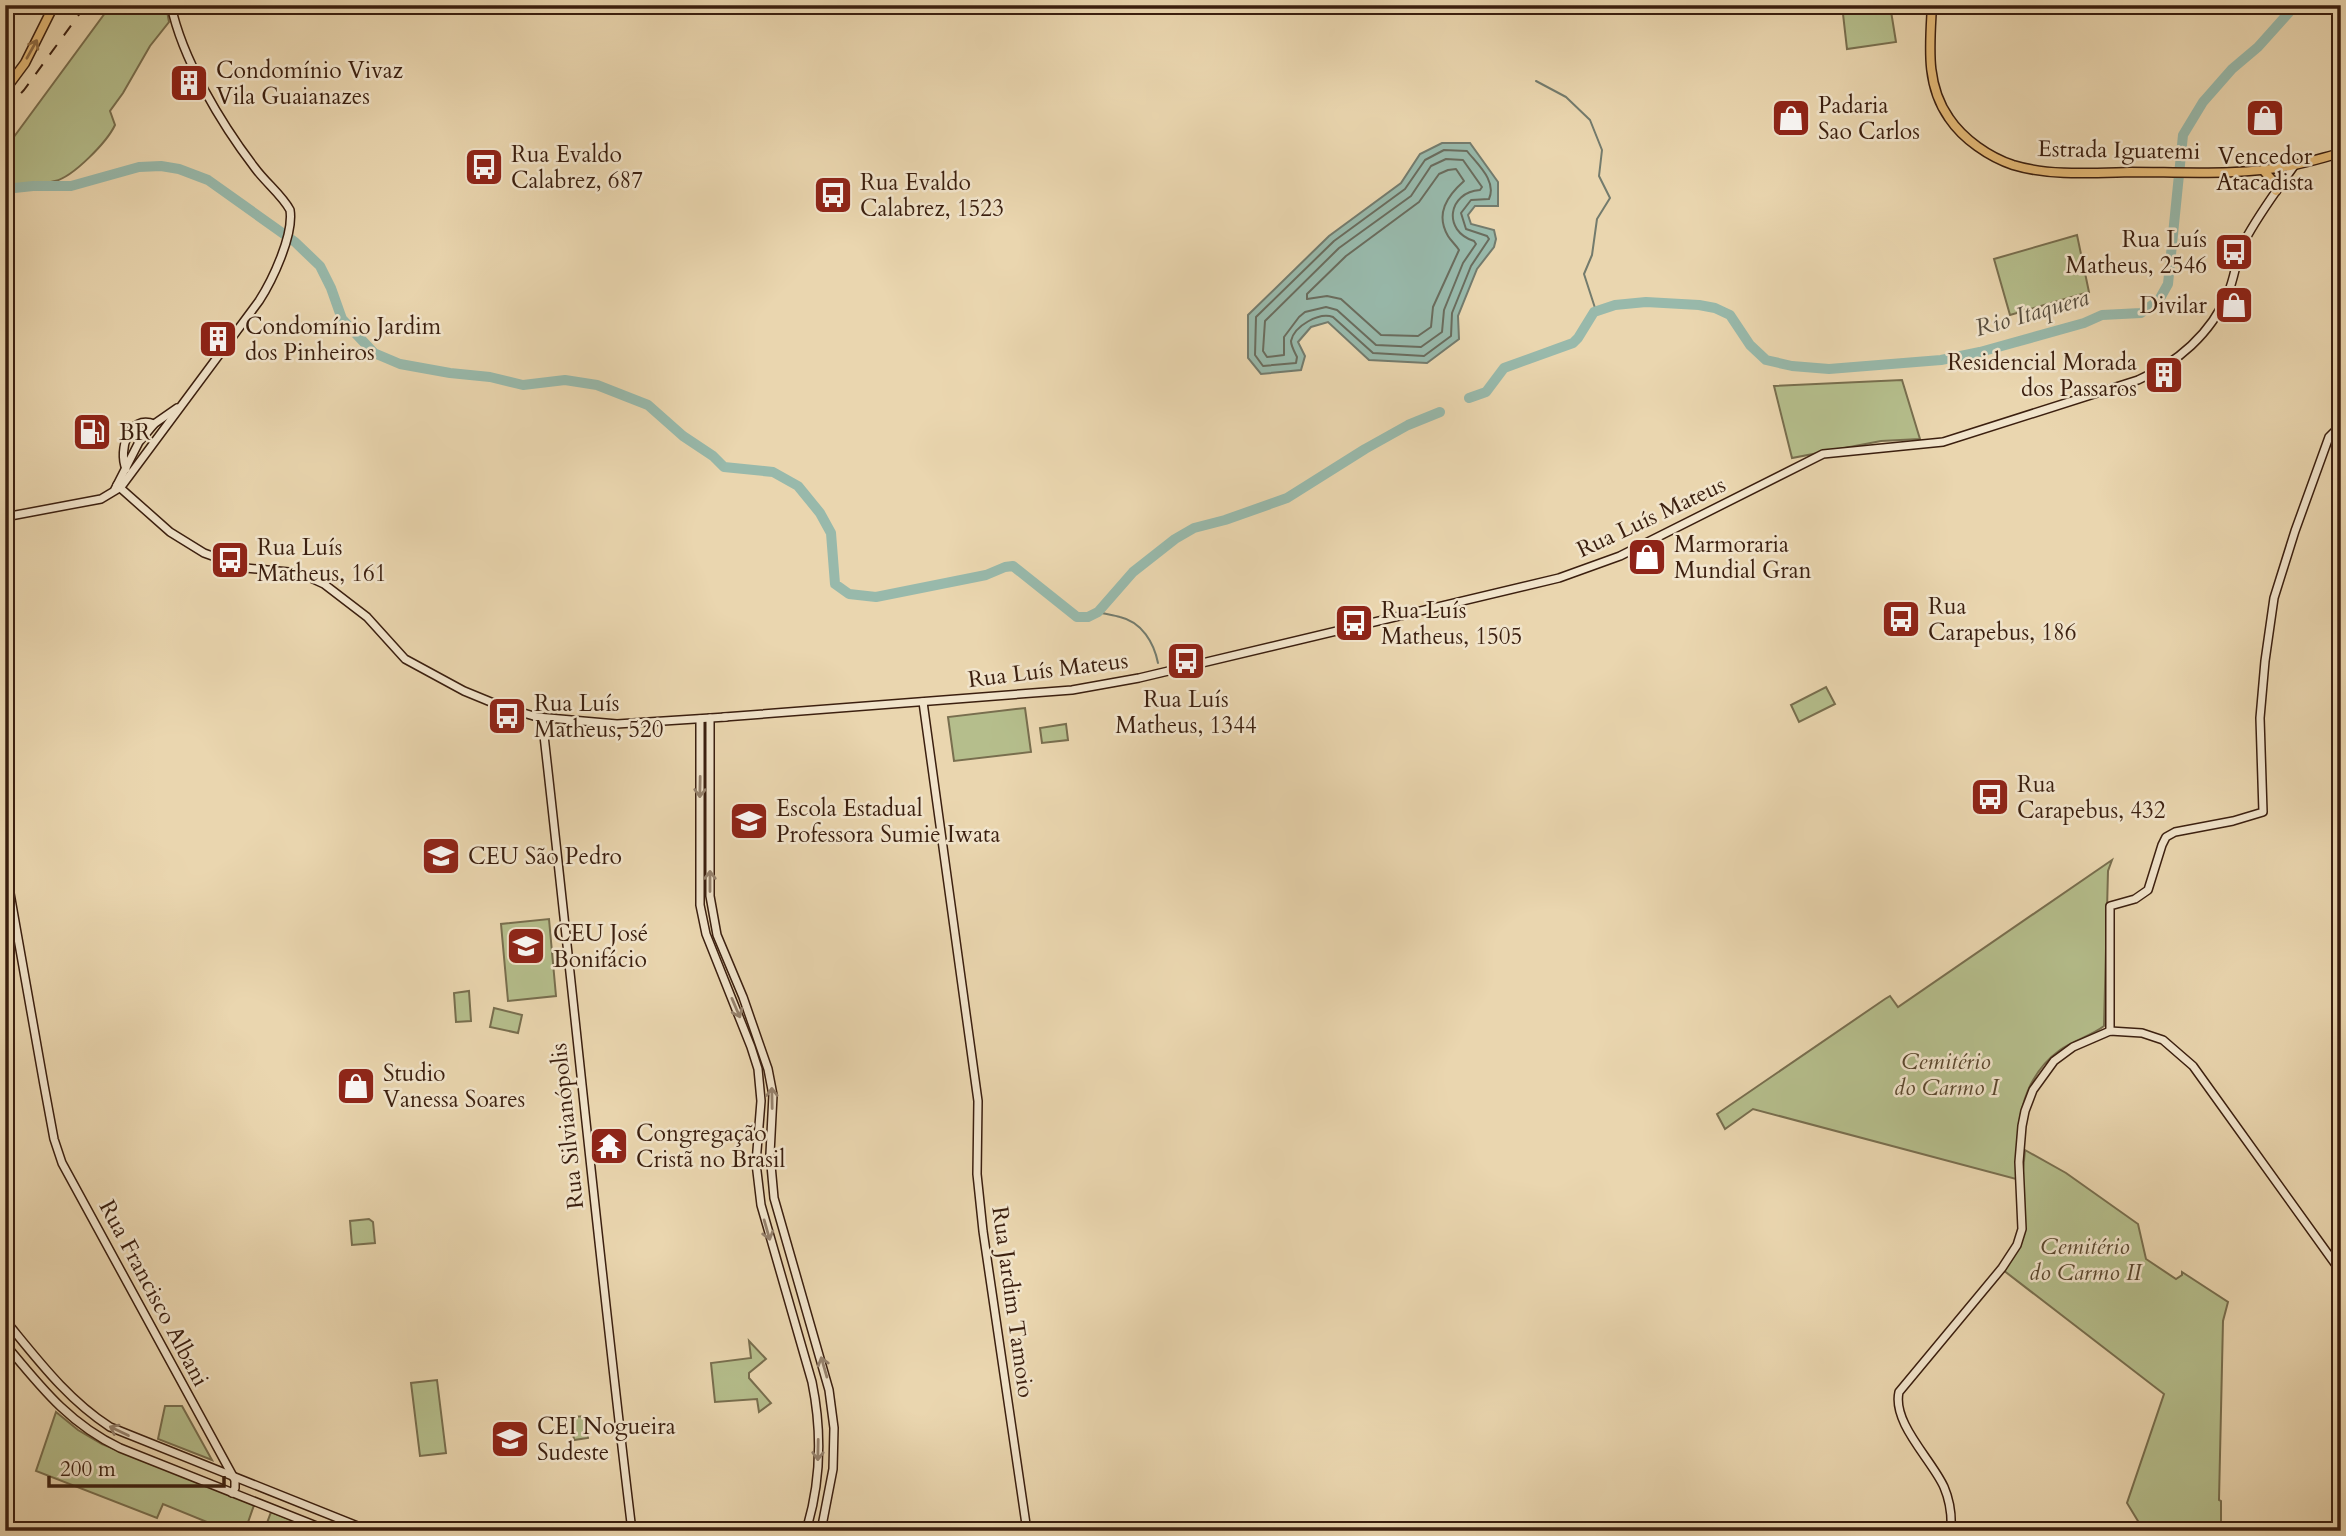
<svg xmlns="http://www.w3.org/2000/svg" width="2346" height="1536" viewBox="0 0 2346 1536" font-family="Cardo,serif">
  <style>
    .green { fill: #b5be8c; stroke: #786e4e; stroke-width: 2 }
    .water { fill: #98b9ab; stroke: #737b6d; stroke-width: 2 }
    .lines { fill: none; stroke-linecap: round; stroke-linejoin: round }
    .shore { stroke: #6a6c5d; stroke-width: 2 }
    .stream { stroke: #737b6d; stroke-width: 2 }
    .river { stroke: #98b9ab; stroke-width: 10 }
    .secondary-casing { stroke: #3b1f0f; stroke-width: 10 }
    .primary-casing { stroke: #3b1f0f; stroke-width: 11 }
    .secondary { stroke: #f1e4cb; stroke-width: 7 }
    .primary { stroke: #e5bb78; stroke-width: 8 }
    .rail { stroke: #3b1f0f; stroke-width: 2; stroke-dasharray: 12 12; stroke-linecap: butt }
    .oneway { stroke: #906d44 }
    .oneway2 { stroke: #96826d }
    .labels { text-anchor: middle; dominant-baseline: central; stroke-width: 5; stroke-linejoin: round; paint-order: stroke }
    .poi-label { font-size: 23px; fill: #3b1f0f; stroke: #f1e4cb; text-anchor: start }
    .street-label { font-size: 23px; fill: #3b1f0f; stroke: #f1e4cb }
    .park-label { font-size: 23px; font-style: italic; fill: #5a472e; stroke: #f1e4cb }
    .water-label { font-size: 24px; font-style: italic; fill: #574d3e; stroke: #f1e4cb }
  </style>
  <rect width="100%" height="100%" fill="#ead6af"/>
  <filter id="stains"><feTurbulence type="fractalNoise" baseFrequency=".00286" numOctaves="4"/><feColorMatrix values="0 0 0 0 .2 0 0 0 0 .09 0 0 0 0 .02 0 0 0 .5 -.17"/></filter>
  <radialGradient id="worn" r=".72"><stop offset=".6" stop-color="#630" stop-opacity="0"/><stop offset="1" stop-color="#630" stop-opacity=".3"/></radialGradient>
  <g class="green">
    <path d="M111 5H166L169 22 150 46 123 93 110 111 115 125C107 142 73 177 55 181 40 185 21 184 5 186V149Z"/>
    <path d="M1842 5H1890L1896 42 1847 49Z"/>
    <path d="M2077 235 2089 292 2010 315 1994 259Z"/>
    <path d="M1902 380 1920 439 1881 441 1792 458 1774 386Z"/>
    <path d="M1826 687 1835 704 1799 722 1791 705Z"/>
    <path d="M1025 708 1031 752 954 761 948 717Z"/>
    <path d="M1066 724 1068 740 1042 743 1040 728Z"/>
    <path d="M2112 860 2108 871 2104 1026C2091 1036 2074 1040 2060 1050 2018 1080 2016 1131 2016 1179L1753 1109 1725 1129 1717 1114 1885 999 1890 996 1898 1007Z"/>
    <path d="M549 919 556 996 508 1001 501 924Z"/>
    <path d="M469 991 471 1021 456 1022 454 993Z"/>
    <path d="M494 1008 522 1015 518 1033 490 1027Z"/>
    <path d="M2025 1150 2066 1173 2138 1224 2146 1259 2176 1279 2182 1275V1272L2228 1302 2223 1321 2219 1500 2221 1501V1531H2144L2127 1503 2164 1394 2003 1270 2023 1230V1171Z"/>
    <path d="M369 1219 373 1222 375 1243 352 1245 350 1221Z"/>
    <path d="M749 1341 766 1359 749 1373V1378L771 1403 759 1412 757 1399 715 1402 711 1363 751 1358Z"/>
    <path d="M437 1380 446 1453 420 1456 411 1383Z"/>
    <path d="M165 1406H182L212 1460 158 1439Z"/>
    <path d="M56 1412 78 1430 102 1444 254 1505 245 1531H229L163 1504 157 1518 36 1471Z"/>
    <path d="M586 1416 588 1438 574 1440 571 1417Z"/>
    <path d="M271 1512 320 1531H264Z"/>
  </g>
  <path class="water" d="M1442 143H1470L1498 182V206H1475L1468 215 1471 224 1494 230 1496 239 1494 247 1477 269 1458 316 1459 339 1427 363 1369 360 1328 322 1311 327 1298 342 1305 356 1301 370 1261 374 1248 358V315L1329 236 1401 183 1420 154Z"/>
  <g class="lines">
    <g class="shore">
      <path d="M1444 150 1467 151C1478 165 1497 181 1489 199L1471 200 1461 213 1466 229 1487 236 1489 239 1471 266 1452 313 1451 336 1424 356 1373 353 1333 317C1319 312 1294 326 1291 341 1291 346 1295 353 1297 357L1296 363 1263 366 1255 355 1256 317 1334 241 1405 189 1425 160Z"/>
      <path d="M1446 159 1463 160 1482 187 1480 190C1448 192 1442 231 1474 241L1476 244 1463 263 1444 310 1442 332 1421 347 1376 345 1337 310 1326 307 1305 312 1299 317 1284 337V355L1267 357 1263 351 1265 321 1339 248 1411 196 1431 166Z"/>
      <path d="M1456 169 1464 181C1447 196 1435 214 1448 236 1451 241 1456 245 1459 250L1433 307 1431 327 1418 336 1381 335 1341 299 1327 296 1307 299V294L1346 256 1419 202 1439 174 1448 170Z"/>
    </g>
    <g class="stream">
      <path d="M1536 81 1566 97 1590 120 1602 150 1599 176 1610 198 1597 219 1592 255 1584 274 1596 311"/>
      <path d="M1098 612C1105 614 1113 615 1120 617 1142 622 1154 643 1158 663"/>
    </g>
    <g class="river">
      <path d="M5 189 33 186H71L139 167 161 166 179 169 208 180 295 242 320 266 331 288 342 319 374 353 400 364 450 373 490 377 523 385 565 380 597 385 648 405 683 436 713 456 724 467 773 472 798 486 820 513 831 533 835 584 849 594 876 597 986 575 1005 567 1013 566 1077 617H1088L1098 612 1133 572 1175 539 1194 528 1225 520 1287 498 1365 449 1408 425 1440 412"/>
      <path d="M1469 398 1486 392 1504 368 1573 343 1578 338 1594 312 1615 305 1646 302 1699 305 1715 308 1730 315 1750 345 1766 360 1792 366 1829 369 1941 360 1980 352 2084 323 2102 315 2141 313 2159 300 2168 284 2183 135 2203 102 2232 69 2258 47 2293 8"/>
    </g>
    <g class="secondary-casing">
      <g id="secondary">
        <path d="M126 469C118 450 129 414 154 424"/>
        <path d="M117 485 170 532 204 553 246 568 300 573 324 584 367 617 405 659 464 691 503 707 537 717 617 724 726 717"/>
        <path d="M115 489 139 442 154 424 177 408"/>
        <path d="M5 517 101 499 121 487 259 301C272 281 294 235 290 210 282 195 266 183 255 168 222 125 182 59 171 5"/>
        <path d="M923 702 978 1101 977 1174 983 1231 1027 1531"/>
        <path d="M724 717 1072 690 1139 678 1559 578 1620 556 1823 454 1943 442 2138 380C2177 363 2211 334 2228 293 2235 277 2236 258 2244 242 2258 215 2277 190 2294 166"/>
        <path d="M542 718C573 989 599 1260 632 1531"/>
        <path d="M710 718V896L717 935 743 997 768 1069 773 1095 770 1154 774 1198 829 1390 834 1428 833 1469 821 1531"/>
        <path d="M700 719V905L706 934 751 1047 758 1069 761 1101 756 1163 761 1205 812 1382C822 1431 821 1482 806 1531"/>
        <path d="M5 865 44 1085 54 1139 62 1163 235 1480V1488L232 1493"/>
        <path d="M2110 1031V906L2135 899 2148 890 2162 845 2166 837 2175 832 2233 821 2263 812 2260 718 2265 661 2274 598 2295 531 2329 437 2341 425"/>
        <path d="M5 1320C38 1360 67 1399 110 1427L370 1531"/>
        <path d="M5 1344C40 1386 69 1424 120 1448L329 1531"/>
        <path d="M1951 1531C1952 1515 1950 1501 1944 1487 1932 1460 1892 1423 1899 1392L2002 1268 2017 1245 2022 1229 2019 1162 2022 1126 2025 1111 2033 1090 2054 1061 2073 1047 2110 1031 2142 1033 2163 1040 2193 1066 2341 1272"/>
      </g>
    </g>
    <g class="primary-casing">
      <g id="primary">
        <path d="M1932 5C1930 45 1925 84 1949 118 1963 139 1989 157 2013 165 2049 176 2092 173 2130 172 2183 172 2243 176 2294 165 2310 162 2325 157 2341 153"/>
        <path d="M5 90 25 63 54 5"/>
        <path d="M2263 170 2272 180 2276 191"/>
      </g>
    </g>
    <use href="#secondary" class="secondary"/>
    <use href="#primary" class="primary"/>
    <path class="rail" d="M5 111 24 90 86 5"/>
  </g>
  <defs><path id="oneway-shaft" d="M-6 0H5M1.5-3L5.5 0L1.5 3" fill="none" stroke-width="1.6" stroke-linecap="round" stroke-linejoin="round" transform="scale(1.75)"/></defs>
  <use class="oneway" href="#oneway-shaft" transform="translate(32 49) rotate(-61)"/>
  <g class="oneway2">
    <use href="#oneway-shaft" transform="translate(700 787) rotate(91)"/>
    <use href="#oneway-shaft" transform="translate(710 881) rotate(-90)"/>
    <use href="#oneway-shaft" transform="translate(736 1008) rotate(67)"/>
    <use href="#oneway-shaft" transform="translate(772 1098) rotate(-91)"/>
    <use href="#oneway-shaft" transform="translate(767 1230) rotate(74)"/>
    <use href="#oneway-shaft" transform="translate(824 1367) rotate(-106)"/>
    <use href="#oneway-shaft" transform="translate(119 1431) rotate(-154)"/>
    <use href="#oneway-shaft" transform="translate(818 1450) rotate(91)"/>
  </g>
  <defs>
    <g id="building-square" transform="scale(2.0125)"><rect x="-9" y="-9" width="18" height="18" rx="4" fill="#8f2418" stroke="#f1e4cb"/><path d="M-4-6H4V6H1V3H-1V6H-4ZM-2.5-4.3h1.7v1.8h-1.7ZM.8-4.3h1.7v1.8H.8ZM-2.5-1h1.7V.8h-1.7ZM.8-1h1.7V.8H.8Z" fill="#fff"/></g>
    <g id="shop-square" transform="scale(2.0125)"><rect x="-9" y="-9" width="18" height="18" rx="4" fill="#8f2418" stroke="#f1e4cb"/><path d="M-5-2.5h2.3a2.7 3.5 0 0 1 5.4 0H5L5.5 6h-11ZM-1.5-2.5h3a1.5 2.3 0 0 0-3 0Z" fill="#fff"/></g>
    <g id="bus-square" transform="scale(2.0125)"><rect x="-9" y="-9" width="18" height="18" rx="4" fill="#8f2418" stroke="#f1e4cb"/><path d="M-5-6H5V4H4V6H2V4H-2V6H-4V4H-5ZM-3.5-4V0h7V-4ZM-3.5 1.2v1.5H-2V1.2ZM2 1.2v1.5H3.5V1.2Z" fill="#fff"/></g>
    <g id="fuel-square" transform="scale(2.0125)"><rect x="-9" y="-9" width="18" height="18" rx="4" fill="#8f2418" stroke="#f1e4cb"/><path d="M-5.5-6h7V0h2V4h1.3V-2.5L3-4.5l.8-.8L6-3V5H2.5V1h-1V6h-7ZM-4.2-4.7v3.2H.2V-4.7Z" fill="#fff"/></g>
    <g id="school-square" transform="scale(2.0125)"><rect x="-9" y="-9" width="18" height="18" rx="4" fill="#8f2418" stroke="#f1e4cb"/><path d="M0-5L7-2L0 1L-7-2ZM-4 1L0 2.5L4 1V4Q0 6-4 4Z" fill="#fff"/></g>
    <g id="temple-square" transform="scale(2.0125)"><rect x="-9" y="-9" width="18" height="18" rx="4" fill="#8f2418" stroke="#f1e4cb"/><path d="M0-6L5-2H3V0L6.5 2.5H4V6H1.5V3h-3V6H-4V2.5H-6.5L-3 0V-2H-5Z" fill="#fff"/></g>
  </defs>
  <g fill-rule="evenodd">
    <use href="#building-square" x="189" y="83"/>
    <use href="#shop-square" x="1791" y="118"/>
    <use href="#shop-square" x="2265" y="118"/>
    <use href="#bus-square" x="484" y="167"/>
    <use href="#bus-square" x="833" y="195"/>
    <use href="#bus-square" x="2234" y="252"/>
    <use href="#shop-square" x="2234" y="305"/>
    <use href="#building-square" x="218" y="339"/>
    <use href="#building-square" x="2164" y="375"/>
    <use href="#fuel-square" x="92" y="432"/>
    <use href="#shop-square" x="1647" y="557"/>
    <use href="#bus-square" x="230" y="560"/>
    <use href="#bus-square" x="1901" y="619"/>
    <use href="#bus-square" x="1354" y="623"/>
    <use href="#bus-square" x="1186" y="661"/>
    <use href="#bus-square" x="507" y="716"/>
    <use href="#bus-square" x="1990" y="797"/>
    <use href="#school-square" x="749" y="821"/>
    <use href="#school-square" x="441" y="856"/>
    <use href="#school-square" x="526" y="946"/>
    <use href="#shop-square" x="356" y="1086"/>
    <use href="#temple-square" x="609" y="1146"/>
    <use href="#school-square" x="510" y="1439"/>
  </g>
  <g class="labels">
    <g class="poi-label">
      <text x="216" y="70">Condomínio Vivaz<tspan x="216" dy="26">Vila Guaianazes</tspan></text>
      <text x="1818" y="105">Padaria<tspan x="1818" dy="26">Sao Carlos</tspan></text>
      <text x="511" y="154">Rua Evaldo<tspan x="511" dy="26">Calabrez, 687</tspan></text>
      <text x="2265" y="156" text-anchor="middle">Vencedor<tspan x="2265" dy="26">Atacadista</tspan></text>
      <text x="860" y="182">Rua Evaldo<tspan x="860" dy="26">Calabrez, 1523</tspan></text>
      <text x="2207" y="239" text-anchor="end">Rua Luís<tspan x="2207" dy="26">Matheus, 2546</tspan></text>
      <text x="2207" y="305" text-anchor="end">Divilar</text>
      <text x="245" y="326">Condomínio Jardim<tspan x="245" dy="26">dos Pinheiros</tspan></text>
      <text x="2137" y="362" text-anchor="end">Residencial Morada<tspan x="2137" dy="26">dos Passaros</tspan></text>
      <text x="119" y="432">BR</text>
      <text x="1674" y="544">Marmoraria<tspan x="1674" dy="26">Mundial Gran</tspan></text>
      <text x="257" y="547">Rua Luís<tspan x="257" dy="26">Matheus, 161</tspan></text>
      <text x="1928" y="606">Rua<tspan x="1928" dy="26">Carapebus, 186</tspan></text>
      <text x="1381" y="610">Rua Luís<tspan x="1381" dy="26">Matheus, 1505</tspan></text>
      <text x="1186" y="699" text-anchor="middle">Rua Luís<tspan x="1186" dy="26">Matheus, 1344</tspan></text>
      <text x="534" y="703">Rua Luís<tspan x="534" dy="26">Matheus, 520</tspan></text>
      <text x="2017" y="784">Rua<tspan x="2017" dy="26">Carapebus, 432</tspan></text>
      <text x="776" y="808">Escola Estadual<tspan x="776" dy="26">Professora Sumie Iwata</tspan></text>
      <text x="468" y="856">CEU São Pedro</text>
      <text x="553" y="933">CEU José<tspan x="553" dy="26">Bonifácio</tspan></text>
      <text x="383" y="1073">Studio<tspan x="383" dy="26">Vanessa Soares</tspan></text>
      <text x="636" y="1133">Congregação<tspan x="636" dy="26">Cristã no Brasil</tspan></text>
      <text x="537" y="1426">CEI Nogueira<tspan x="537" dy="26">Sudeste</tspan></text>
    </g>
    <g class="street-label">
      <text transform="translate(2119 150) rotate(1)">Estrada Iguatemi</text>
      <text transform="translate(1651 517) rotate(-25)">Rua Luís Mateus</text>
      <text transform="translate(1048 670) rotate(-7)">Rua Luís Mateus</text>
      <text transform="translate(567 1126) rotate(-96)">Rua Silvianópolis</text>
      <text transform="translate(154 1293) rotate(62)">Rua Francisco Albani</text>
      <text transform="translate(1013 1302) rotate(82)">Rua Jardim Tamoio</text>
    </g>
    <g class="park-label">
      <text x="1946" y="1061">Cemitério<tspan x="1946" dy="26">do Carmo I</tspan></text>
      <text x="2085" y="1246">Cemitério<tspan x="2085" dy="26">do Carmo II</tspan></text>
    </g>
    <g class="water-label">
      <text transform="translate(2032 313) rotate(-16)">Rio Itaquera</text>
    </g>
  </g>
  <rect width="2346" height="1536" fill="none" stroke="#ead6af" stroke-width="28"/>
  <rect x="7" y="7" width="2332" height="1522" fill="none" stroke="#3b1f0f" stroke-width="3.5"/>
  <rect x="14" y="14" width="2318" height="1508" fill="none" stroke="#3b1f0f" stroke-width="2"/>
  <path d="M49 1476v10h175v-10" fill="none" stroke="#3b1f0f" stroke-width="3.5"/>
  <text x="60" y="1476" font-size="21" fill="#3b1f0f" stroke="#f1e4cb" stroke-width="5" paint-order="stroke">200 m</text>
  <rect width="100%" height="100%" filter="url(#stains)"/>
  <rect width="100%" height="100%" fill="url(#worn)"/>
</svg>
